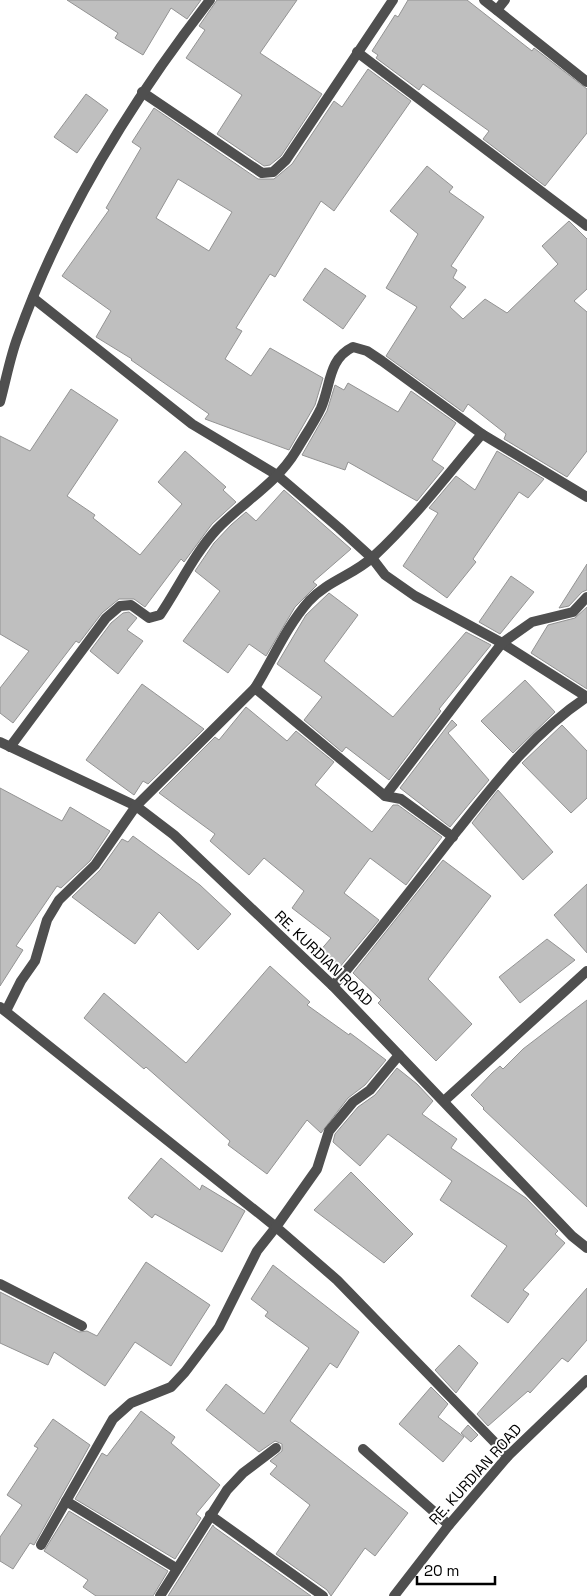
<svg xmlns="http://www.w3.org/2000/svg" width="587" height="1596" viewBox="0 0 587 1596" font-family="'Space Grotesk',sans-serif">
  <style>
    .building { fill: #bfbfbf; stroke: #939393; fill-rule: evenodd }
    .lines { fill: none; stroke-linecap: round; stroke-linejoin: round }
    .street { stroke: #4f4f4f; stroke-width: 10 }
    .labels { text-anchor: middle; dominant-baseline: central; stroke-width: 4; stroke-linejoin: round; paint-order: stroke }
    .street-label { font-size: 15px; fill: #000; stroke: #fff }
  </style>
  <rect width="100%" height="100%" fill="#fff"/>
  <g class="building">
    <path d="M67 0H201L187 19 171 8 143 55 115 38 118 33Z"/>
    <path d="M217 0H297L260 53 322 94 281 156 270 165 264 166 217 134 242 95 186 58 205 30 199 26Z"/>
    <path d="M408 0H467L532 51 534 48 587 89V133L545 186 483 139 489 131 423 84 419 90 376 58 378 55 372 51 395 15 398 17Z"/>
    <path d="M368 69 411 101 334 211 321 201 275 277 270 274 236 328 242 331 225 359 251 376 270 348 323 378 315 405 289 450 205 419 209 414 131 360 132 359 96 337 111 311 62 276 109 210 106 208 141 148 132 142 154 108 258 179H274L292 164 334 101 342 107ZM178 179 232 212 209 251 156 218Z"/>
    <path d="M86 94 108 110 77 153 54 137Z"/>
    <path d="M427 166 453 187 449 192 484 217 451 266 457 270 453 278 466 287 450 307 463 319 485 299 507 313 558 264 542 246 569 221 587 239V289L574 301 587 312V451L567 477 504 439 506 434 468 404 463 412 386 356 417 307 386 288 418 234 390 211Z"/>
    <path d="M325 268 366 296 343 329 303 300Z"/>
    <path d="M348 383 398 412 411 391 456 423 432 460 444 468 417 501 348 462 345 470 302 455 327 411 335 385 344 390Z"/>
    <path d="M71 389 118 420 67 496 95 515 93 518 140 555 182 504 158 482 185 451 226 487 223 490 236 502 212 524 184 562 181 559 145 607 134 599H119L102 613 79 643 76 641 13 723 0 713V688L29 651 0 634V436L30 451Z"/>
    <path d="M497 451 544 479 528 498 519 492 473 559 476 562 447 598 403 566 438 513 429 508 456 476 475 490Z"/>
    <path d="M284 490 351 549 313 582 317 585 295 607 266 656 249 644 228 673 183 641 220 591 195 571 214 543 231 525 246 512 256 521Z"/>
    <path d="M587 564V590L582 592 569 606 559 608Z"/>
    <path d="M511 576 534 592 500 634 479 622Z"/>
    <path d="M329 593 358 615 324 661 393 717 466 632 491 645 439 709 441 711 389 780 346 747 342 752 304 720 322 697 277 664 306 615Z"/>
    <path d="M587 607V689L531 653 548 625 575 618Z"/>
    <path d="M129 612 137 618 127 630 143 641 118 674 90 651 111 623 123 613Z"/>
    <path d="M525 680 555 712 513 753 481 721Z"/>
    <path d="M142 684 204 729 148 784 143 781 134 795 86 760Z"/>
    <path d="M246 707 287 741 296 731 334 762 315 785 372 832 393 805H398L442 837 406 885 370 858 344 893 379 920 339 968 319 952 331 938 292 908 304 891 264 858 249 875 210 841 215 834 159 793 215 737 219 740Z"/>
    <path d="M452 720 457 725 448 733 489 780 450 827 400 788Z"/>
    <path d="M562 725 587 751V798L571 813 522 763Z"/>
    <path d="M0 788 62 821 70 807 110 831 90 861 61 888 57 886 16 946 23 950 0 986Z"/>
    <path d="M498 790 553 852 523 880 472 823Z"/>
    <path d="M133 836 200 885 231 914 198 950 159 912 135 944 72 897 100 870 122 839 128 842Z"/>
    <path d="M443 860 491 896 428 979 472 1024 436 1061 378 1003 381 1000 353 973Z"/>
    <path d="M587 884V953L554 915Z"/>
    <path d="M547 939 575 960 520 1003 499 977Z"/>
    <path d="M270 966 310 1002 307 1005 349 1035 350 1033 386 1060 365 1085 348 1098 321 1133 307 1120 267 1174 228 1145 230 1141 146 1067 144 1069 84 1018 104 993 186 1063Z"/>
    <path d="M587 1000V1207L483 1109 484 1108 471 1095 492 1073 500 1066 503 1069 523 1049Z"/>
    <path d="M397 1068 417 1084 433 1101 422 1114 457 1139 451 1148 526 1198 558 1231 555 1234 565 1243 523 1290 529 1294 508 1323 471 1296 507 1246 440 1200 452 1181 388 1134 360 1166 333 1142 335 1134 358 1107 375 1095Z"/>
    <path d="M161 1158 200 1190 202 1185 245 1211 222 1252 155 1214 152 1218 128 1198Z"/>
    <path d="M351 1172 413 1234 384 1263 314 1210Z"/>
    <path d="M146 1262 210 1305 171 1366 135 1342 105 1386 54 1352 48 1365 0 1343V1292L79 1332 87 1331 97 1336Z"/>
    <path d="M273 1265 359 1332 337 1368 330 1363 290 1421 408 1513 375 1556 365 1548 331 1596 327 1590 276 1554 310 1505 270 1474 277 1466 270 1461 282 1451V1444L275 1441 259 1452 206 1410 226 1384 264 1414 309 1348 265 1316 268 1312 251 1299Z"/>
    <path d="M587 1288V1340L568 1362 562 1358 530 1393 528 1391 488 1426 477 1414Z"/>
    <path d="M459 1345 478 1363 456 1393 435 1370Z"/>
    <path d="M431 1387 448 1404 438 1417 464 1437 443 1462 399 1424Z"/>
    <path d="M141 1411 175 1437 171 1443 220 1485 196 1514 201 1518 175 1559 75 1499 102 1453 107 1456Z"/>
    <path d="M53 1419 90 1445 34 1545 30 1543 13 1569 0 1561V1537L22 1505 7 1495 38 1448 34 1446Z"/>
    <path d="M468 1425 478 1435 471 1442 461 1433Z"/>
    <path d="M69 1511 168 1571 153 1596H96L83 1587 88 1580 44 1551Z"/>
    <path d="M213 1525 214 1527 311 1596H168Z"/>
  </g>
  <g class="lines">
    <g class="street">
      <path d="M484 0 587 82"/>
      <path d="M497 10 505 0"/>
      <path d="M357 52 587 226"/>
      <path d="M142 92 262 173 273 172 286 160 393 0"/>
      <path d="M33 298 192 424 277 475 339 528 372 558 385 575 415 596 502 643 587 697"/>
      <path d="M0 402C6 380 10 357 18 336 62 213 130 103 210 0"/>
      <path d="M482 434 587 497"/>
      <path d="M0 742 136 806 174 835 333 986 572 1236 587 1248"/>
      <path d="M10 747 106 618 120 606 131 605 149 618 160 615C179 587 194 554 217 529 242 503 277 483 296 451 304 437 314 423 321 408 331 385 328 359 353 347L367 351 382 361 482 434C447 475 414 519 374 556 354 575 329 580 309 601 286 627 273 659 255 688"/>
      <path d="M385 796 401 799 453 837"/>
      <path d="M333 986C376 936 416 883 457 831 496 782 534 732 587 697"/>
      <path d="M0 1007 276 1227 257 1251 219 1327 185 1372 171 1387 131 1403 113 1419 41 1545"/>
      <path d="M6 1011 21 981 35 961 47 920 59 900 95 865 136 806 255 688 385 796 502 643 532 622 573 612 587 597"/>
      <path d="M399 1055 370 1090 353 1102 329 1131 317 1169 276 1227 337 1280 508 1456"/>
      <path d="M444 1101 587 971"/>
      <path d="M0 1284 82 1326"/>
      <path d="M363 1449 449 1525"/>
      <path d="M66 1501 176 1568"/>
      <path d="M210 1515 323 1596"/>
      <path d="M160 1596 227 1490 243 1473 276 1448"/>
      <path d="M394 1596 449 1525 508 1456 587 1380"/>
    </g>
  </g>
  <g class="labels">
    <g class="street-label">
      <text transform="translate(324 958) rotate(44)">RE. KURDIAN ROAD</text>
      <text transform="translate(475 1474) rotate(-48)">RE. KURDIAN ROAD</text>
    </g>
  </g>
  <path d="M417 1576v8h78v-8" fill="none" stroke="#000000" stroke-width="2.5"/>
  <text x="424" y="1576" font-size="15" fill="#000000" stroke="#ffffff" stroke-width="4" paint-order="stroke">20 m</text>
</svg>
